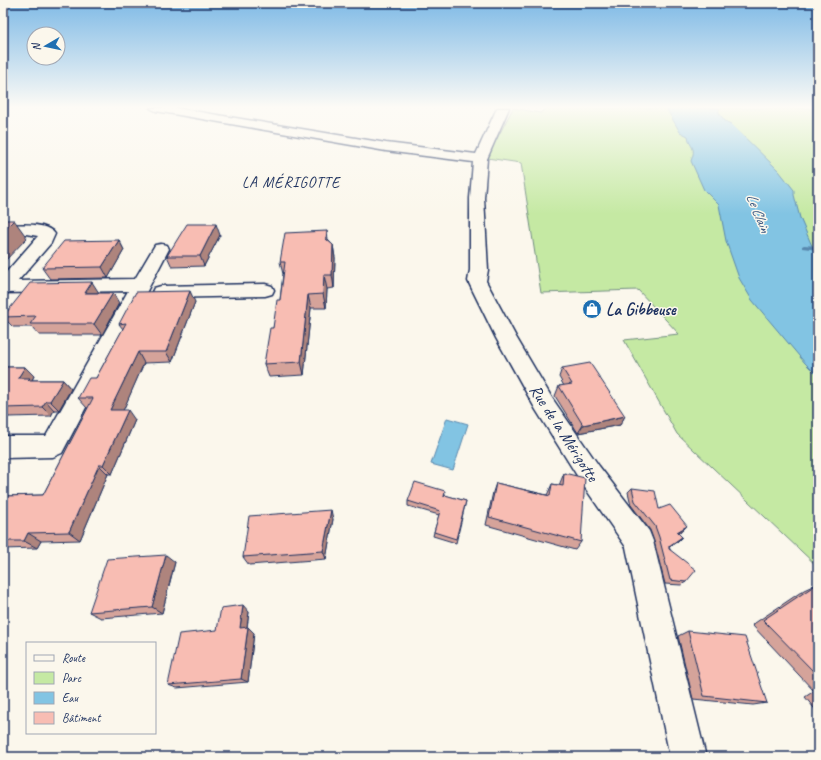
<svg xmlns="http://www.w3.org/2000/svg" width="821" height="760" viewBox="0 0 821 760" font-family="Caveat,sans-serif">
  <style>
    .green { fill: #c5e9a3; stroke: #708c80 }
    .water { fill: #82c4e3; stroke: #5988ae }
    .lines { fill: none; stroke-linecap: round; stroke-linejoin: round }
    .stream { fill: #5988ae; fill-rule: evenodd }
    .minor-casing { stroke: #1b2f5e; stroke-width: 3 }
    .minor { fill: #fbf7ec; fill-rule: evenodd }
    .wall { fill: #d5a39a; stroke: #1b2f5e }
    .shaded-wall { fill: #ae847d; stroke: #1b2f5e }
    .building { fill: #f8bdb3; stroke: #1b2f5e }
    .labels { text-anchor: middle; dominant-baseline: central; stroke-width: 3; stroke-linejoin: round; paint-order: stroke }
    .far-neighbourhood-label { font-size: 15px; letter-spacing: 1px; fill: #1b2f5e; stroke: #fbf7ec }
    .far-water-label { font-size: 15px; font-style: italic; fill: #35547f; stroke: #fbf7ec }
    .poi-label { font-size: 17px; font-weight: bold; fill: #1b2f5e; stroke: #fbf7ec; text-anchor: start }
    .street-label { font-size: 17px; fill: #1b2f5e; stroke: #fbf7ec }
  </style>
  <rect width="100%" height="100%" fill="#fbf7ec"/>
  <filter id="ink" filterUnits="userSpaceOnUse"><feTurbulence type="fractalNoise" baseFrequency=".025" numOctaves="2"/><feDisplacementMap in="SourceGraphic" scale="8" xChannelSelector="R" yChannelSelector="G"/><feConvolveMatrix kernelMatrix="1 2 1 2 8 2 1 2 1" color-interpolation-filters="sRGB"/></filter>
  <g filter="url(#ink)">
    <path class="green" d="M513 108 540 113 547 108H818V567L677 434 624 340 679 334 638 290 541 293 521 163 487 158Z"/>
    <g class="water">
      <path d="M666 108H719V113L725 121 731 124 779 171 794 190V195L800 218 818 260V376L805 363 752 300 739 278 726 241 719 205 704 190 691 161C697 146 690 149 688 136L680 132Z"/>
      <path d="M447 418 468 424 453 470 431 464Z"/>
    </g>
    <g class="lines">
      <path class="stream" d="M804 245 818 246V250L802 248V246Z"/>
      <g class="minor-casing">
        <g id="minor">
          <path d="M150 108H176L386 143 476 154 497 108H509L487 159 484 198 488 270 486 281 516 337 552 398 599 466 649 531 653 541 706 757H670L626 547 581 482 536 410 496 338 468 281 470 270V198L473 162 386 151 156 111Z"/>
          <path d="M3 225C17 225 46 221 55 234L51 243 18 281 135 279 155 245 161 244 167 245 169 249 62 453 53 457 3 458V436H46L128 291 3 293V276L38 236 26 234 3 235Z"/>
          <path d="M265 284 272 286 274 290 272 294 265 296 161 298 154 296 152 292 154 288 161 286Z"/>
        </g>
      </g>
      <use href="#minor" class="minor"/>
    </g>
    <g class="wall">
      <path d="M327 231 328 240 333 245 335 258 334 288 327 289 326 308H311L304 375 269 377 264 364 280 300 283 274 280 262Z"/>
      <path d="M220 235 204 266 172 267 167 256Z"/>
      <path d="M119 240 124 250 108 278 50 279 42 268Z"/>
      <path d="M99 293 119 303 102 335H39L32 327H13L3 317Z"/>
      <path d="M195 302 172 362 144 363 123 410 135 420 112 474H108L80 540 41 541 37 548 3 549V496L43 495 88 408H87L78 398 96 378 123 329 119 324Z"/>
      <path d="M3 367H25L34 376 32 380H63L71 389 59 410H54L51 416 8 417 5 421H3Z"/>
      <path d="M562 368 625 416 620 425 578 433 555 396 559 386H564L559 377Z"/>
      <path d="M564 473 581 542 575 550 486 525 493 492 496 483 547 495 548 493 552 484 559 485 560 483Z"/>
      <path d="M632 488 659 509 683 530 678 533V541L669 547 686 582 681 585 665 584 654 541 650 530 631 505 628 492Z"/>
      <path d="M444 495 466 501 456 543 433 536 434 532 439 515 408 506V501Z"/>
      <path d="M333 519 326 559 249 565 243 557Z"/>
      <path d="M175 562 162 613 101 618 89 612Z"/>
      <path d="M817 584 816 644 818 646V713L805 697 814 691 752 625 804 590Z"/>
      <path d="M249 612 247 628 254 633 248 682 177 688 168 685 217 630Z"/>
      <path d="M688 631 767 703 753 705 693 699 678 636Z"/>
    </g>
    <g class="shaded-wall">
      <path d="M14 220 27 238 3 263V231Z"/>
      <path d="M216 224 220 235 204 266 200 256Z"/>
      <path d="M119 240 124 250 108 278 102 267Z"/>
      <path d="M333 245 335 258 334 288 332 275Z"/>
      <path d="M324 275 327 289 326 308 323 294Z"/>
      <path d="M92 282 99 293H85Z"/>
      <path d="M190 291 195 302 172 362 166 352Z"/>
      <path d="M113 293 119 303 102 335 94 324Z"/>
      <path d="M308 295 311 308 304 375 301 362Z"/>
      <path d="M138 352 144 363 119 420 110 410Z"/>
      <path d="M25 367 34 376 32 380 39 387 18 378Z"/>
      <path d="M63 380 71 389 59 410 50 401Z"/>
      <path d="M46 401 54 410 51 416 42 407Z"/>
      <path d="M128 410 135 420 112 474 103 465Z"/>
      <path d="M3 412 8 417 5 421 3 420Z"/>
      <path d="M625 416 620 425 578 433 583 425Z"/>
      <path d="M99 465 108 474 80 540 69 532Z"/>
      <path d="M331 510 333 519 326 559 323 551Z"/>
      <path d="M687 526 683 530 673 536 677 532Z"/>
      <path d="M28 533 41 541 37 548 24 541Z"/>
      <path d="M682 537 678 541 664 550 669 546Z"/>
      <path d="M166 555 175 562 162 613 152 607Z"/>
      <path d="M243 605 249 612 246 634 240 628Z"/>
      <path d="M248 627 254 633 248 682 241 679Z"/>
    </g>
    <g class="building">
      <path d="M3 220H14L3 231Z"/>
      <path d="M187 224H216L200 256H167Z"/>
      <path d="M327 231 326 239 333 245 332 275H324L323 294 308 295 301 362 264 364 270 328H273L277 300H280L285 262H280L285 233Z"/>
      <path d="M119 240 102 267 42 268 64 241Z"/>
      <path d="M92 282 85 293H113L94 324H30L36 316 3 317 30 283Z"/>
      <path d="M190 291 166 352H138L110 410H128L103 465H99L69 532 28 533 24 541H3V496L43 495 93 398H78L89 378H96L126 323 119 324 136 292Z"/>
      <path d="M590 363 625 416 583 425 559 386 572 384 562 368Z"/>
      <path d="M3 367H25L18 378H30L28 380H63L50 401H46L42 407 3 408Z"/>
      <path d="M564 473 585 478 581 542 489 517 496 483 550 496 552 484 563 486Z"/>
      <path d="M415 482 445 491 444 497 445 495 466 501 456 539 434 532 440 511 408 501Z"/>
      <path d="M632 488 655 491 659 509 670 505 687 526 677 532 682 537 669 546V549L696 570 686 582 670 580 659 537 655 526 635 501Z"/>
      <path d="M331 510 323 551 243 557 249 516Z"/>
      <path d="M166 555 152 607 89 612 107 559Z"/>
      <path d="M817 584 818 585V642L816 644 818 646V676L763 620Z"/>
      <path d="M243 605 240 628 248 627 241 679 168 685 179 634 217 630 221 608Z"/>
      <path d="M688 631 745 637 767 703 704 696Z"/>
    </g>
  </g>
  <linearGradient id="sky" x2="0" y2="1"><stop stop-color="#7fbae6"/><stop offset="0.5" stop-color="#fdfbf6"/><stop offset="1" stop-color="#fdfbf6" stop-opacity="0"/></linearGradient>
  <rect width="821" height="214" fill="url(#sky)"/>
  <defs>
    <g id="shop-disc" transform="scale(1)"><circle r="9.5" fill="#1f6fb2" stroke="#fbf7ec"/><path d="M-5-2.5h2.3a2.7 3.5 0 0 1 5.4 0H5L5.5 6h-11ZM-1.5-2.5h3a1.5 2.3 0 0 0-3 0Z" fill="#fff"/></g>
  </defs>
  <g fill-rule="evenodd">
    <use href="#shop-disc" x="592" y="309"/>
  </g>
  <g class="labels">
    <g class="far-neighbourhood-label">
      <text x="291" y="182">LA MÉRIGOTTE</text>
    </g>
    <g class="far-water-label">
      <text transform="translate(758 213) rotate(68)">Le Clain</text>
    </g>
    <g class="poi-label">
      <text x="606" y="309">La Gibbeuse</text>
    </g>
    <g class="street-label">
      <text transform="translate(564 433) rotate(57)">Rue de la Mérigotte</text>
    </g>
  </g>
  <rect width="821" height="760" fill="none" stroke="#fbf7ec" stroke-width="16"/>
  <rect x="8" y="8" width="805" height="744" fill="none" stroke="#1b2f5e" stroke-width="1.5" filter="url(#ink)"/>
  <rect x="26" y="642" width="130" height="92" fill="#fbf7ec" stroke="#a1a7b3"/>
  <rect x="34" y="655" width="20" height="6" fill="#fbf7ec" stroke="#a1a7b3"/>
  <text x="62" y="662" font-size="12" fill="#1b2f5e">Route</text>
  <rect x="34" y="672" width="20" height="12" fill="#c5e9a3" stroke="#a1a7b3"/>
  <text x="62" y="682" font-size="12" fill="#1b2f5e">Parc</text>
  <rect x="34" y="692" width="20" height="12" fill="#82c4e3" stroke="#a1a7b3"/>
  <text x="62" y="702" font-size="12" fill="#1b2f5e">Eau</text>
  <rect x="34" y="712" width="20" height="12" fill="#f8bdb3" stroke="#a1a7b3"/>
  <text x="62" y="722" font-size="12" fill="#1b2f5e">Bâtiment</text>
  <g transform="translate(46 46) rotate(261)"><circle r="19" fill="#fbf7ec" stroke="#a1a7b3"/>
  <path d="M0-3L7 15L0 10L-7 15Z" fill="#1f6fb2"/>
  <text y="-6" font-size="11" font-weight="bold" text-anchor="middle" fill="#1b2f5e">N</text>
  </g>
</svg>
